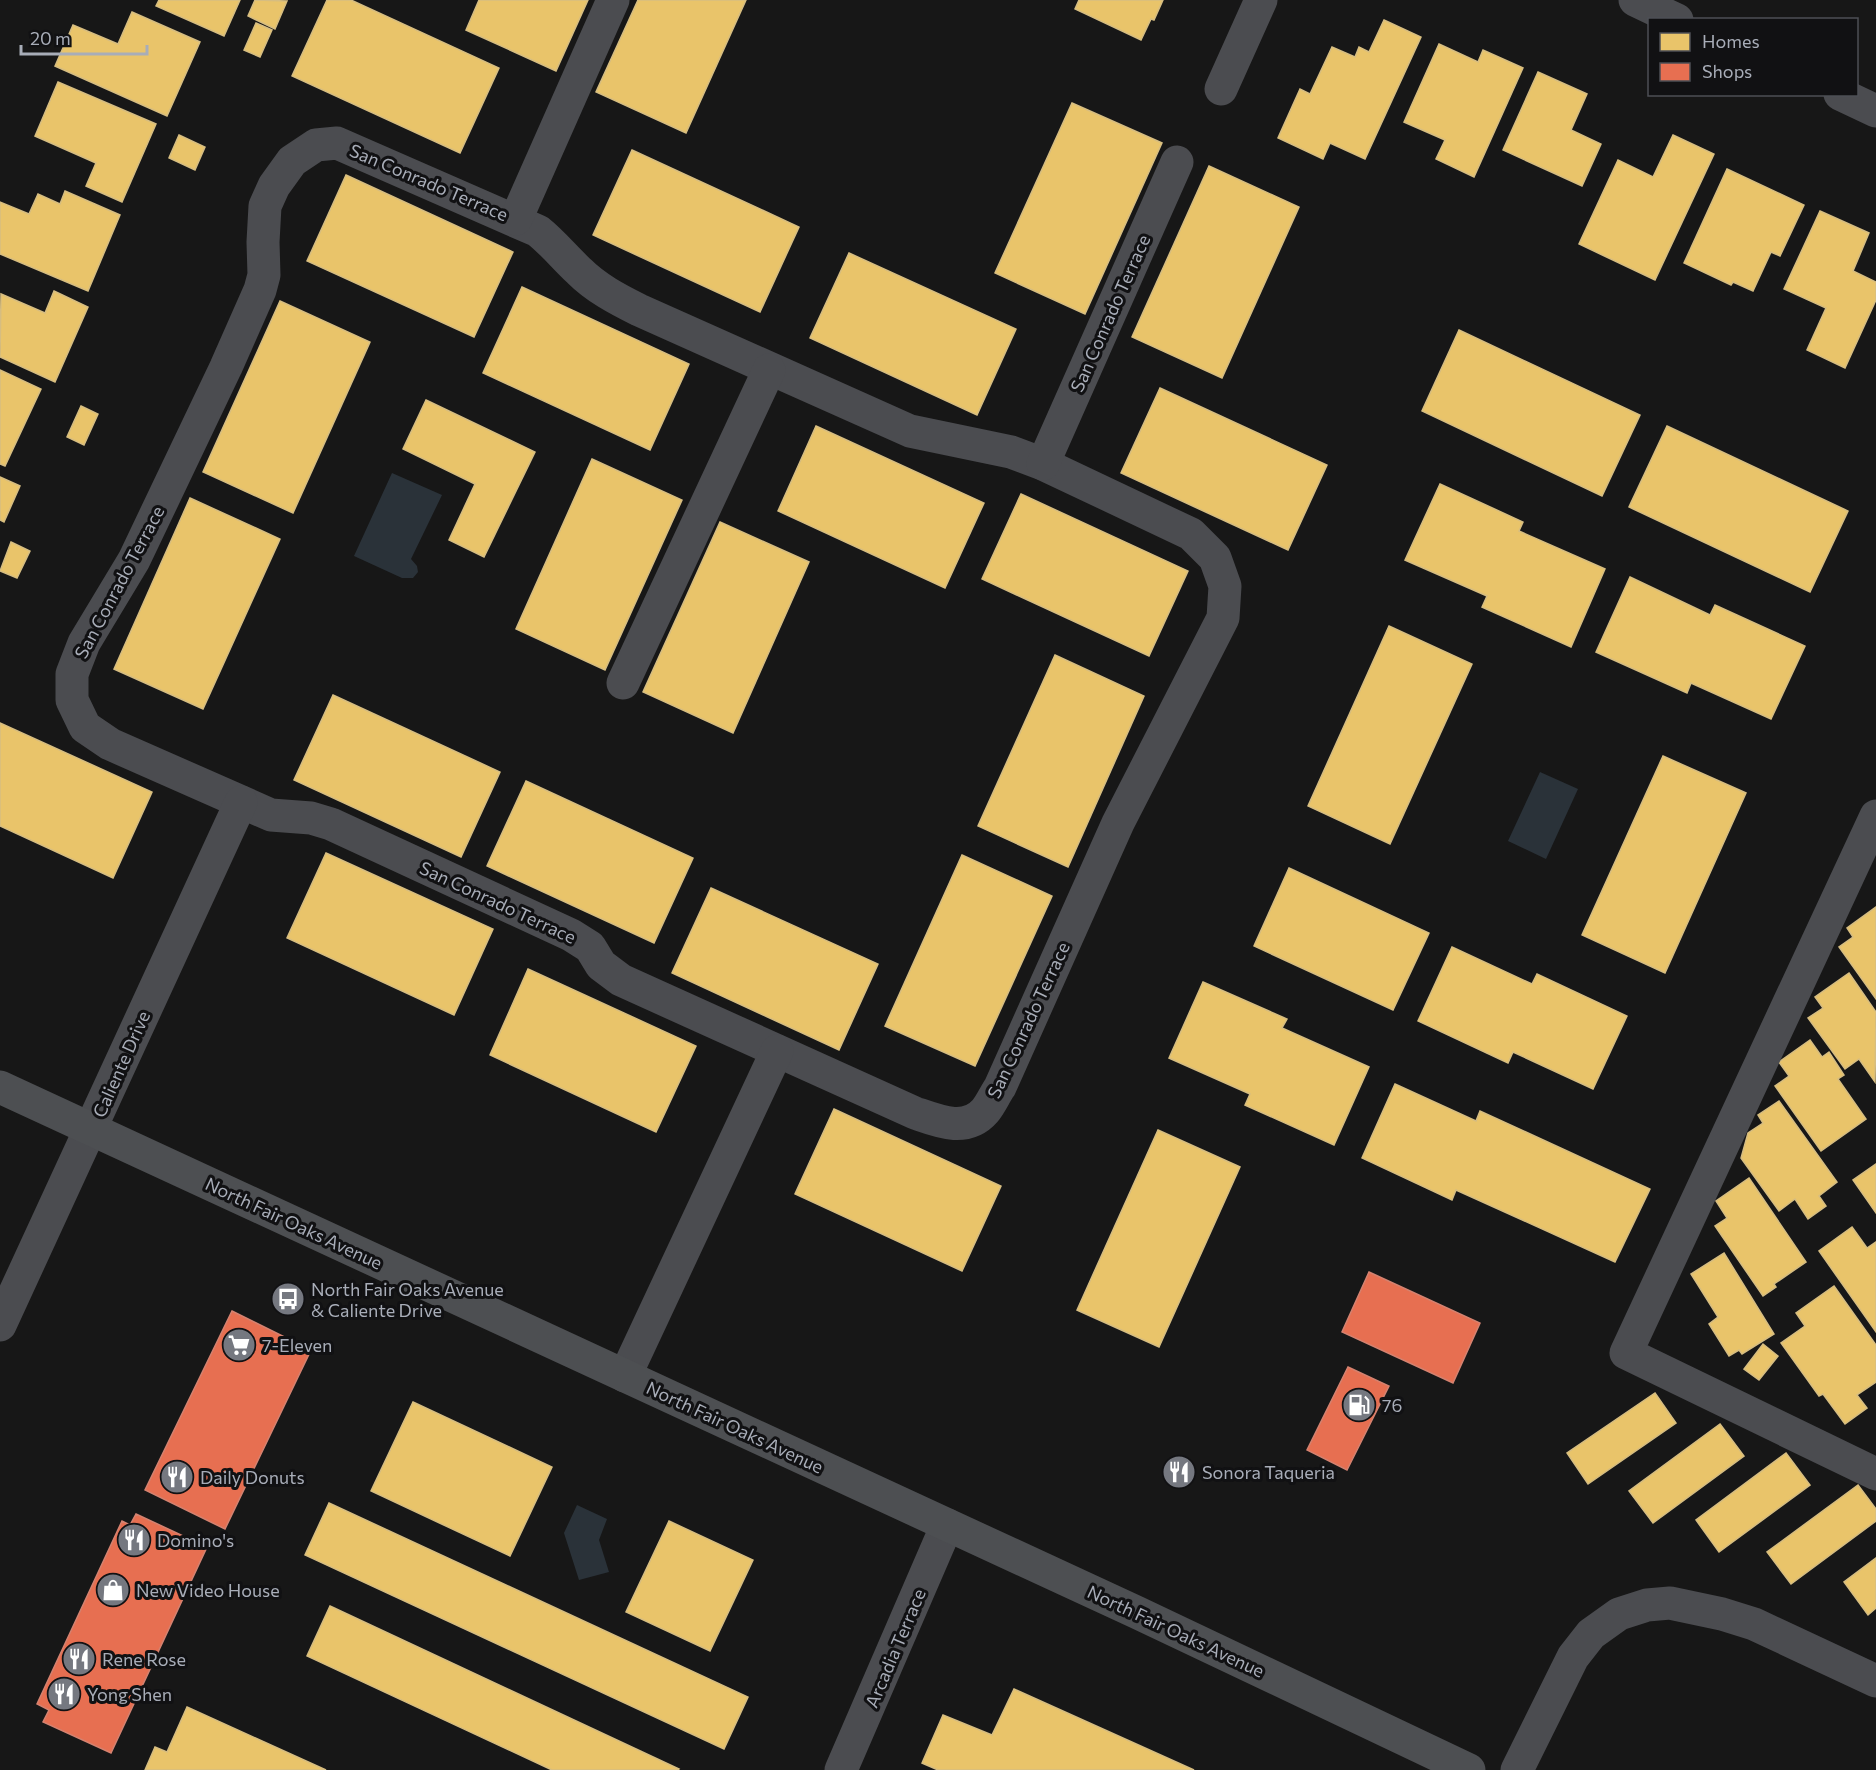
<svg xmlns="http://www.w3.org/2000/svg" width="1876" height="1770" viewBox="0 0 1876 1770" font-family="Commissioner,sans-serif">
  <style>
    .water { fill: #2a3239 }
    .homes { fill: #e9c46a; stroke: #d6bd81; stroke-width: 1.5 }
    .shops { fill: #e76f51; stroke: #d48270; stroke-width: 1.5 }
    .lines { fill: none; stroke-linecap: round; stroke-linejoin: round }
    .minor { stroke: #4b4c50; stroke-width: 33 }
    .major { stroke: #4d4f52; stroke-width: 33 }
    .labels { text-anchor: middle; dominant-baseline: central; stroke-width: 6; stroke-linejoin: round; paint-order: stroke }
    .street-label { font-size: 18px; fill: #a8adb8; stroke: #111113 }
    .poi-label { font-size: 18px; fill: #a8adb8; stroke: #111113; text-anchor: start }
  </style>
  <rect width="100%" height="100%" fill="#171717"/>
  <g class="water">
    <path d="M392 473 442 495 411 559 417 566 418 572 413 578H402L354 556Z"/>
    <path d="M1540 772 1578 789 1546 859 1508 841Z"/>
    <path d="M577 1505 607 1519 599 1540 609 1572 579 1580 564 1533Z"/>
  </g>
  <g class="homes">
    <path d="M159 0H240L224 36 156 6Z"/>
    <path d="M255 0 287 1 275 29 248 16Z"/>
    <path d="M327 0H351L499 68 460 153 292 76Z"/>
    <path d="M479 0H588L556 71 466 30Z"/>
    <path d="M638 0H746L686 133 596 92Z"/>
    <path d="M1079 0H1163L1154 20 1151 19 1141 40 1075 9Z"/>
    <path d="M132 12 200 42 167 116 55 66 73 25 118 44Z"/>
    <path d="M1384 20 1421 37 1365 159 1330 143 1323 159 1278 138 1300 89 1310 94 1332 47 1355 57 1359 47 1369 52Z"/>
    <path d="M256 23 272 30 260 57 244 50Z"/>
    <path d="M1439 44 1478 62 1483 50 1523 68 1474 177 1436 159 1445 140 1404 122Z"/>
    <path d="M1538 72 1587 94 1571 130 1601 144 1582 186 1503 150Z"/>
    <path d="M58 82 156 124 122 202 86 186 96 163 35 136Z"/>
    <path d="M1072 103 1162 143 1085 314 995 273Z"/>
    <path d="M179 135 205 147 195 170 169 158Z"/>
    <path d="M1673 135 1714 154 1655 280 1579 244 1618 160 1653 177Z"/>
    <path d="M632 150 799 227 760 312 593 235Z"/>
    <path d="M1209 166 1299 207 1222 378 1132 337Z"/>
    <path d="M1727 169 1804 205 1780 256 1771 252 1753 291 1733 282 1731 285 1684 263Z"/>
    <path d="M346 175 513 252 474 337 307 261Z"/>
    <path d="M65 191 120 215 88 291 0 254V202L29 214 38 194 60 204Z"/>
    <path d="M1820 211 1869 233 1853 271 1876 282V300L1845 368 1807 350 1826 308 1784 289Z"/>
    <path d="M849 253 1016 329 977 415 810 338Z"/>
    <path d="M522 287 689 364 650 450 483 373Z"/>
    <path d="M54 291 88 307 55 382 0 357 1 294 45 313Z"/>
    <path d="M280 301 370 342 293 513 203 472Z"/>
    <path d="M1459 330 1640 415 1602 496 1422 411Z"/>
    <path d="M0 370 41 389 5 466 0 464Z"/>
    <path d="M1160 388 1327 465 1288 550 1121 473Z"/>
    <path d="M426 400 535 452 484 557 449 540 475 484 403 449Z"/>
    <path d="M81 406 98 414 84 445 67 437Z"/>
    <path d="M816 426 984 503 945 588 778 511Z"/>
    <path d="M1667 426 1848 511 1810 592 1629 507Z"/>
    <path d="M592 459 682 500 605 670 516 629Z"/>
    <path d="M0 477 20 486 4 522 0 520Z"/>
    <path d="M1440 484 1523 522 1519 531 1605 569 1571 647 1482 607 1487 596 1405 560Z"/>
    <path d="M1021 494 1188 571 1149 656 982 579Z"/>
    <path d="M190 498 280 539 203 709 114 669Z"/>
    <path d="M720 522 809 562 733 733 643 692Z"/>
    <path d="M11 542 30 551 17 578 0 571Z"/>
    <path d="M1630 577 1710 615 1715 605 1805 646 1771 719 1691 683 1687 693 1596 652Z"/>
    <path d="M1389 626 1472 664 1390 844 1308 806Z"/>
    <path d="M1055 655 1144 696 1068 867 978 826Z"/>
    <path d="M333 695 500 772 461 857 294 780Z"/>
    <path d="M0 723 152 792 113 878 0 826Z"/>
    <path d="M1663 756 1746 793 1665 973 1582 935Z"/>
    <path d="M526 781 693 858 654 943 487 866Z"/>
    <path d="M326 853 493 929 454 1015 287 938Z"/>
    <path d="M962 855 1052 896 975 1066 885 1026Z"/>
    <path d="M1289 868 1429 933 1393 1010 1254 946Z"/>
    <path d="M711 888 878 964 839 1050 672 973Z"/>
    <path d="M1876 907V999L1839 947 1853 937 1847 928Z"/>
    <path d="M1452 947 1532 984 1537 974 1627 1016 1593 1089 1513 1052 1508 1063 1418 1021Z"/>
    <path d="M528 969 696 1046 656 1132 490 1055Z"/>
    <path d="M1849 973 1876 1012 1875 1082 1859 1059 1845 1069 1808 1018 1823 1008 1815 997Z"/>
    <path d="M1203 982 1287 1019 1282 1028 1369 1067 1334 1145 1245 1105 1250 1094 1169 1058Z"/>
    <path d="M1810 1040 1822 1057 1829 1052 1844 1075 1838 1079 1866 1119 1821 1151 1775 1086 1789 1076 1779 1062Z"/>
    <path d="M1395 1084 1476 1121 1480 1111 1650 1189 1615 1262 1456 1190 1452 1200 1362 1158Z"/>
    <path d="M1779 1101 1837 1182 1819 1196 1826 1206 1808 1219 1795 1199 1779 1211 1741 1158 1748 1133 1763 1123 1758 1115Z"/>
    <path d="M834 1109 1001 1186 962 1271 795 1194Z"/>
    <path d="M1158 1130 1240 1167 1159 1347 1077 1310Z"/>
    <path d="M1876 1164V1213L1853 1180Z"/>
    <path d="M1749 1178 1806 1262 1774 1284 1776 1287 1763 1296 1715 1226 1727 1218 1716 1201Z"/>
    <path d="M1852 1227 1867 1248 1876 1242V1332L1819 1251Z"/>
    <path d="M1724 1253 1774 1334 1742 1354 1739 1350 1729 1356 1709 1324 1718 1317 1691 1274Z"/>
    <path d="M1834 1286 1876 1345V1382L1857 1395 1867 1408 1845 1424 1823 1394 1819 1396 1781 1343 1805 1326 1796 1313Z"/>
    <path d="M1763 1344 1778 1356 1759 1380 1744 1369Z"/>
    <path d="M1655 1393 1676 1423 1588 1484 1567 1453Z"/>
    <path d="M413 1402 552 1467 510 1556 371 1491Z"/>
    <path d="M1720 1424 1744 1456 1653 1523 1629 1491Z"/>
    <path d="M1786 1453 1810 1485 1719 1552 1696 1520Z"/>
    <path d="M1858 1485 1876 1509V1521L1791 1584 1767 1552Z"/>
    <path d="M329 1503 748 1697 724 1749 305 1555Z"/>
    <path d="M669 1521 753 1560 710 1651 626 1612Z"/>
    <path d="M1876 1558V1608L1868 1615 1844 1582Z"/>
    <path d="M330 1606 679 1769 678 1770H552L307 1656Z"/>
    <path d="M1014 1689 1194 1770H938L922 1763 943 1715 992 1735Z"/>
    <path d="M187 1707 326 1770H145L155 1747 167 1752Z"/>
  </g>
  <g class="shops">
    <path d="M1369 1272 1480 1323 1453 1383 1342 1332Z"/>
    <path d="M232 1311 311 1350 225 1529 145 1490Z"/>
    <path d="M1348 1367 1389 1386 1347 1470 1307 1450Z"/>
    <path d="M136 1514 207 1547 111 1753 43 1722 49 1710 37 1704 122 1521 130 1525Z"/>
  </g>
  <g class="lines">
    <g class="minor">
      <path d="M1635 0 1677 20"/>
      <path d="M1221 89 1261 0"/>
      <path d="M1840 94 1876 111"/>
      <path d="M337 143 538 231C553 243 565 258 579 271 596 288 617 299 639 310L910 431 1011 452 1043 464 1191 534 1215 558 1225 586 1223 618 1118 823 1000 1087C995 1094 991 1104 985 1111 966 1133 938 1121 915 1113L621 980 601 965 590 947 571 935 331 824 311 818 271 815 110 744 85 727 72 700V674L84 643 134 560 226 367 260 290 264 275 263 242 265 206 274 186 292 161 316 145Z"/>
      <path d="M516 219 613 0"/>
      <path d="M1043 464 1177 162"/>
      <path d="M623 683 769 370"/>
      <path d="M1876 816 1626 1353 1876 1474"/>
      <path d="M0 1325 241 802"/>
      <path d="M625 1376 777 1051"/>
      <path d="M841 1770 947 1525"/>
      <path d="M1517 1770 1573 1657 1591 1634 1619 1614 1647 1605 1670 1603 1722 1614 1754 1624 1876 1681"/>
    </g>
    <path class="major" d="M0 1087 1136 1612 1469 1770"/>
  </g>
  <defs>
    <g id="bus-disc" transform="scale(1.725)"><circle r="9.5" fill="#757880" stroke="#111113"/><path d="M-5-6H5V4H4V6H2V4H-2V6H-4V4H-5ZM-3.5-4V0h7V-4ZM-3.5 1.2v1.5H-2V1.2ZM2 1.2v1.5H3.5V1.2Z" fill="#fff"/></g>
    <g id="supermarket-disc" transform="scale(1.725)"><circle r="9.5" fill="#757880" stroke="#111113"/><path d="M-6-5.5h2.5l.6 2H6L4.5 2H-2.5L-4.4-4H-6ZM-1.5 3.2a1.3 1.3 0 1 0 .1 0ZM3 3.2a1.3 1.3 0 1 0 .1 0Z" fill="#fff"/></g>
    <g id="fuel-disc" transform="scale(1.725)"><circle r="9.5" fill="#757880" stroke="#111113"/><path d="M-5.5-6h7V0h2V4h1.3V-2.5L3-4.5l.8-.8L6-3V5H2.5V1h-1V6h-7ZM-4.2-4.7v3.2H.2V-4.7Z" fill="#fff"/></g>
    <g id="restaurant-disc" transform="scale(1.725)"><circle r="9.5" fill="#757880" stroke="#111113"/><path d="M-5-6h1v4h1v-4h1v4h1v-4h1v5L-1.5 .5V6h-2V.5L-5-1ZM5-6V6H3V1.5H1.5Q1.5-4 5-6Z" fill="#fff"/></g>
    <g id="shop-disc" transform="scale(1.725)"><circle r="9.5" fill="#757880" stroke="#111113"/><path d="M-5-2.5h2.3a2.7 3.5 0 0 1 5.4 0H5L5.5 6h-11ZM-1.5-2.5h3a1.5 2.3 0 0 0-3 0Z" fill="#fff"/></g>
  </defs>
  <g fill-rule="evenodd">
    <use href="#bus-disc" x="288" y="1299"/>
    <use href="#supermarket-disc" x="239" y="1345"/>
    <use href="#fuel-disc" x="1359" y="1405"/>
    <use href="#restaurant-disc" x="1179" y="1472"/>
    <use href="#restaurant-disc" x="177" y="1477"/>
    <use href="#restaurant-disc" x="134" y="1540"/>
    <use href="#shop-disc" x="113" y="1590"/>
    <use href="#restaurant-disc" x="79" y="1659"/>
    <use href="#restaurant-disc" x="64" y="1694"/>
  </g>
  <g class="labels">
    <g class="street-label">
      <text transform="translate(429 182) rotate(23)">San Conrado Terrace</text>
      <text transform="translate(1110 313) rotate(-66)">San Conrado Terrace</text>
      <text transform="translate(119 582) rotate(-62)">San Conrado Terrace</text>
      <text transform="translate(498 902) rotate(25)">San Conrado Terrace</text>
      <text transform="translate(1028 1020) rotate(-65)">San Conrado Terrace</text>
      <text transform="translate(121 1064) rotate(-66)">Caliente Drive</text>
      <text transform="translate(294 1223) rotate(25)">North Fair Oaks Avenue</text>
      <text transform="translate(735 1427) rotate(25)">North Fair Oaks Avenue</text>
      <text transform="translate(1176 1631) rotate(25)">North Fair Oaks Avenue</text>
      <text transform="translate(895 1648) rotate(-67)">Arcadia Terrace</text>
    </g>
    <g class="poi-label">
      <text x="311" y="1289">North Fair Oaks Avenue<tspan x="311" dy="21">&amp; Caliente Drive</tspan></text>
      <text x="262" y="1345">7-Eleven</text>
      <text x="1382" y="1405">76</text>
      <text x="1202" y="1472">Sonora Taqueria</text>
      <text x="200" y="1477">Daily Donuts</text>
      <text x="157" y="1540">Domino's</text>
      <text x="136" y="1590">New Video House</text>
      <text x="102" y="1659">Rene Rose</text>
      <text x="87" y="1694">Yong Shen</text>
    </g>
  </g>
  <rect x="1648" y="18" width="210" height="78" fill="#111113" stroke="#4d4f55" stroke-width="1.5"/>
  <rect x="1660" y="33" width="30" height="18" fill="#e9c46a" stroke="#4d4f55" stroke-width="1.5"/>
  <text x="1702" y="48" font-size="18" fill="#a8adb8">Homes</text>
  <rect x="1660" y="63" width="30" height="18" fill="#e76f51" stroke="#4d4f55" stroke-width="1.5"/>
  <text x="1702" y="78" font-size="18" fill="#a8adb8">Shops</text>
  <path d="M21 45v9h126v-9" fill="none" stroke="#a8adb8" stroke-width="3"/>
  <text x="30" y="45" font-size="18" fill="#a8adb8" stroke="#111113" stroke-width="4.5" paint-order="stroke">20 m</text>
</svg>
